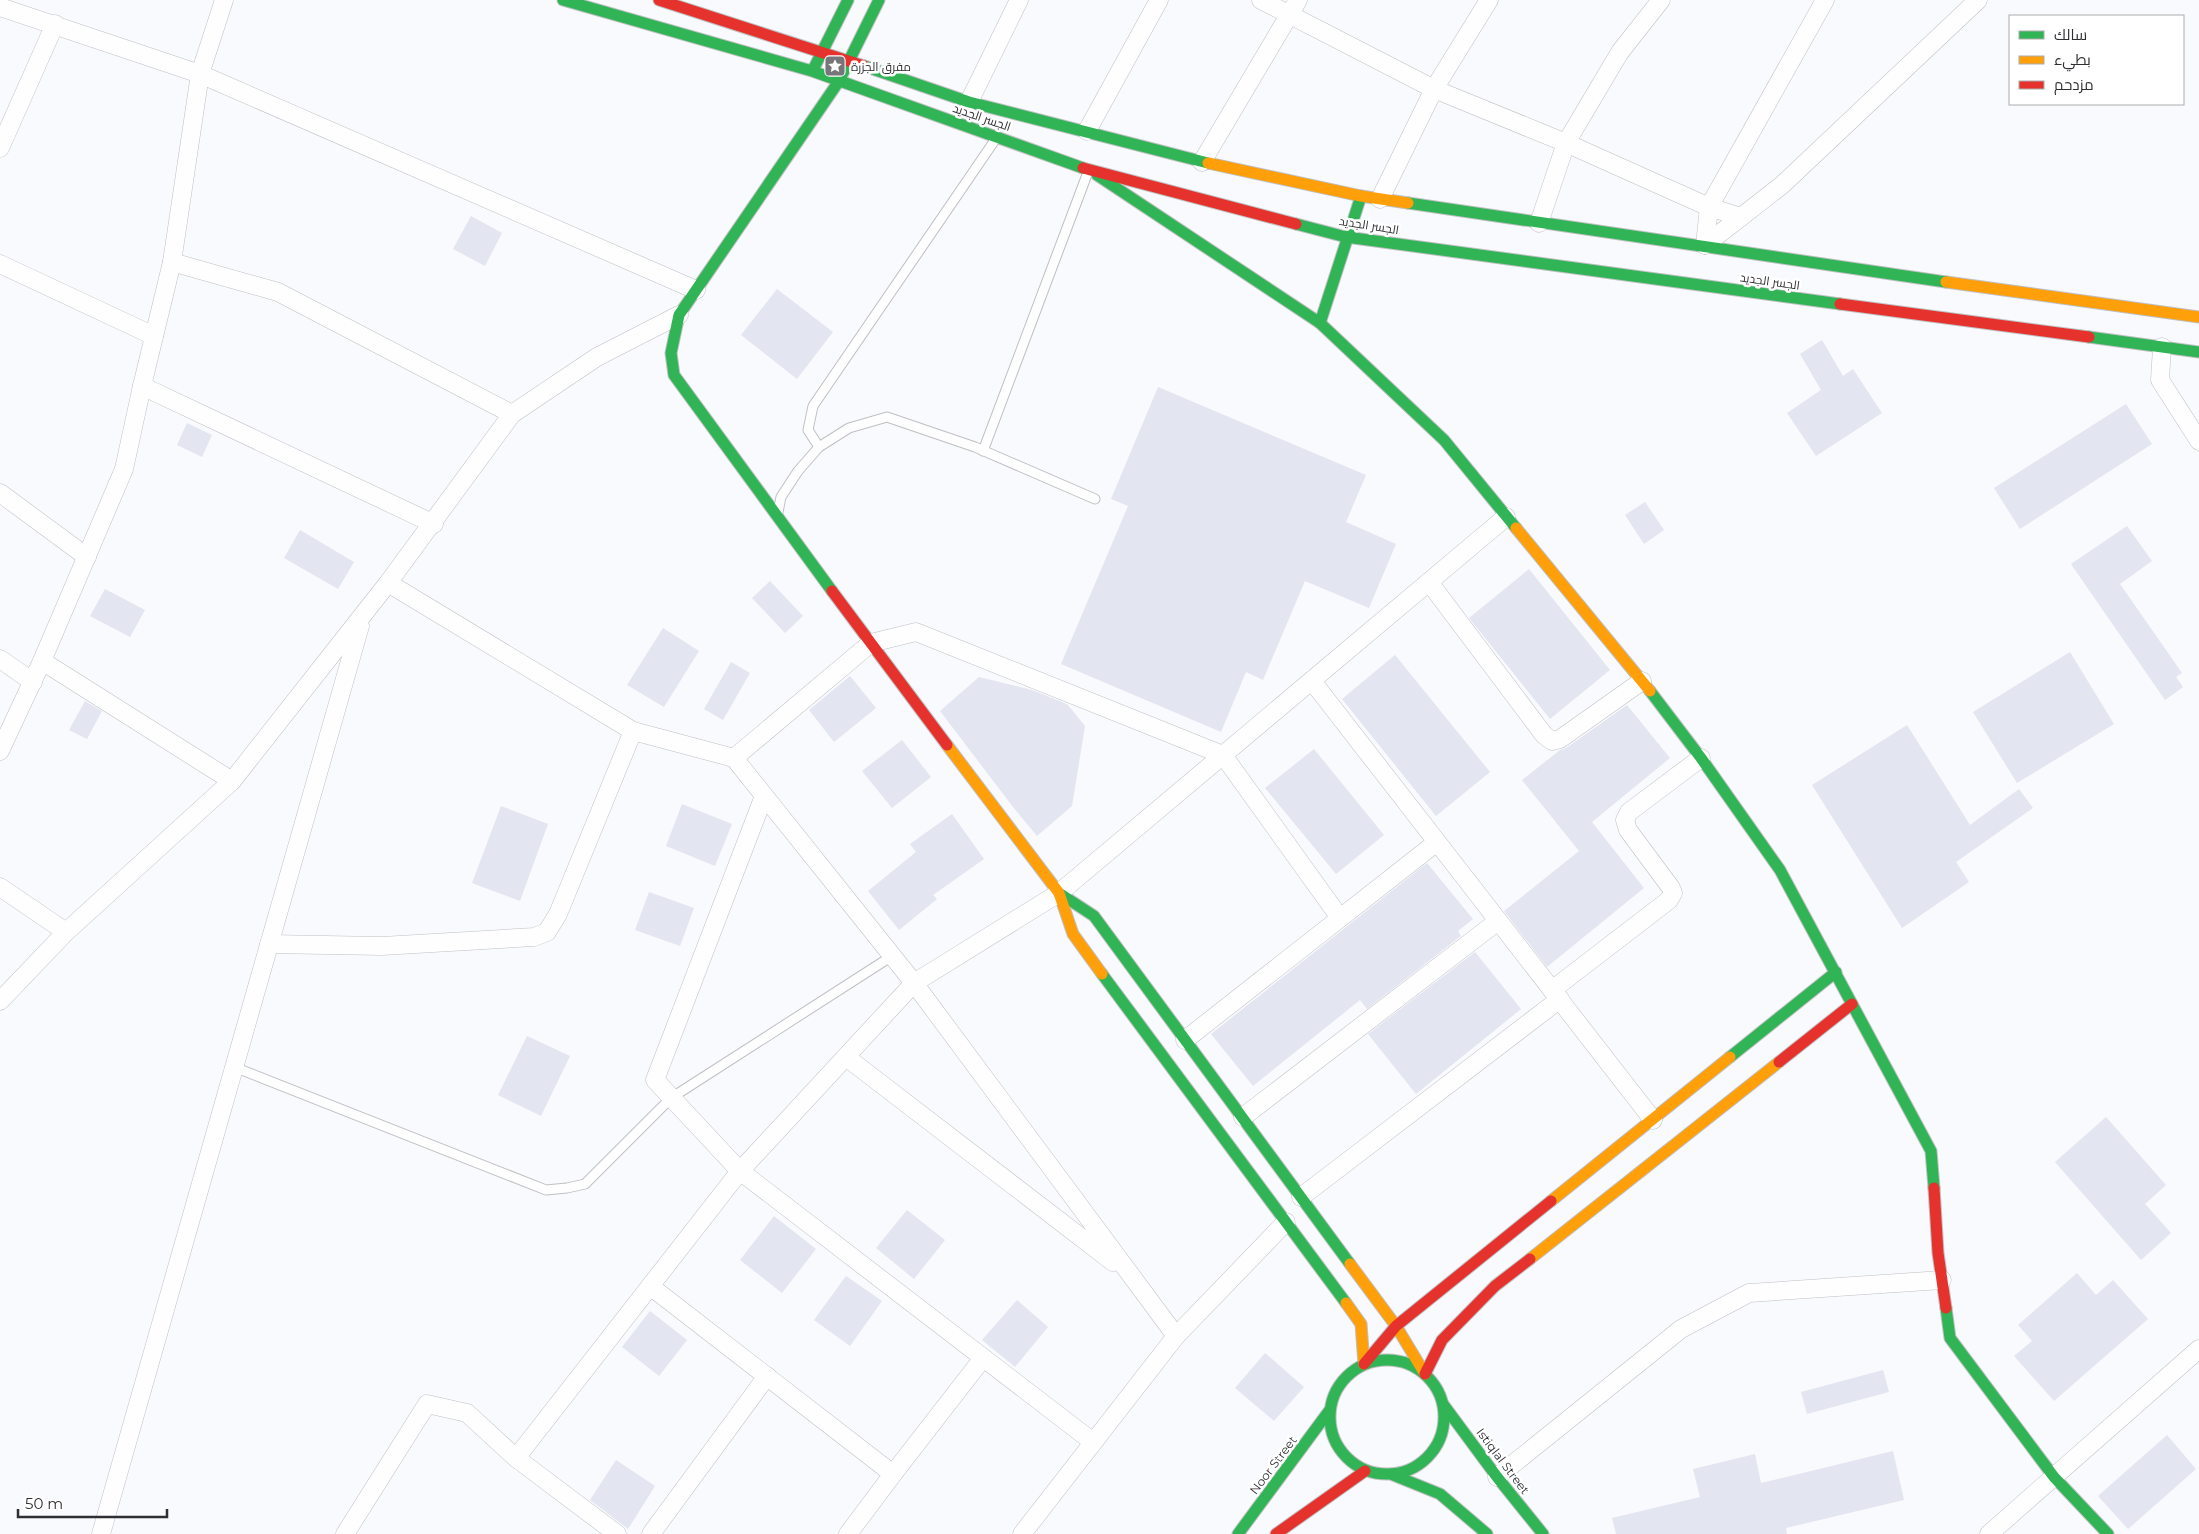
<svg xmlns="http://www.w3.org/2000/svg" width="2199" height="1534" viewBox="0 0 2199 1534" font-family="Montserrat,Cairo,sans-serif">
  <style>
    .building { fill: #e3e5f0 }
    .lines { fill: none; stroke-linecap: round; stroke-linejoin: round }
    .lane-casing { stroke: #bfc0c3; stroke-width: 11 }
    .street-casing { stroke: #bfc0c3; stroke-width: 19 }
    .fast-casing { stroke: #bfc0c3; stroke-width: 13 }
    .slow-casing { stroke: #bfc0c3; stroke-width: 13 }
    .jam-casing { stroke: #bfc0c3; stroke-width: 13 }
    .lane { stroke: #fefeff; stroke-width: 9 }
    .street { stroke: #fefeff; stroke-width: 18 }
    .fast { stroke: #30b455; stroke-width: 11 }
    .slow { stroke: #ff9f0a; stroke-width: 11 }
    .jam { stroke: #e5322d; stroke-width: 11 }
    .labels { text-anchor: middle; dominant-baseline: central; stroke-width: 5; stroke-linejoin: round; paint-order: stroke }
    .poi-label { font-size: 12px; fill: #2f2f33; stroke: #fff; text-anchor: start }
    .street-label { font-size: 12px; fill: #2f2f33; stroke: #fff }
  </style>
  <rect width="100%" height="100%" fill="#f9fafd"/>
  <g class="building">
    <path d="M471 216 502 233 485 266 453 249Z"/>
    <path d="M777 289 833 332 797 379 741 335Z"/>
    <path d="M1822 340 1843 376 1853 369 1882 413 1816 456 1787 413 1821 390 1800 354Z"/>
    <path d="M1158 387 1366 475 1346 522 1396 544 1369 608 1305 581 1263 680 1246 672 1221 732 1061 664 1128 506 1111 499Z"/>
    <path d="M2126 404 2152 444 2020 529 1994 488Z"/>
    <path d="M187 423 212 435 202 457 177 445Z"/>
    <path d="M1645 502 1664 530 1644 544 1625 515Z"/>
    <path d="M2127 526 2152 561 2120 584 2182 673 2176 677 2183 687 2165 700 2071 564Z"/>
    <path d="M300 530 354 562 338 589 284 558Z"/>
    <path d="M1529 569 1610 670 1550 719 1469 618Z"/>
    <path d="M770 581 803 616 785 633 752 598Z"/>
    <path d="M105 589 145 610 130 637 90 616Z"/>
    <path d="M663 628 699 651 664 707 627 685Z"/>
    <path d="M2070 652 2114 724 2017 783 1973 712Z"/>
    <path d="M1395 655 1490 772 1436 816 1342 699Z"/>
    <path d="M731 662 750 673 723 720 704 709Z"/>
    <path d="M850 676 876 708 834 742 809 710Z"/>
    <path d="M979 677 1032 690 1067 704 1085 726 1072 806 1037 836 1013 807 940 711Z"/>
    <path d="M85 701 102 711 87 739 69 730Z"/>
    <path d="M1627 705 1670 758 1592 822 1644 888 1547 967 1504 911 1579 851 1522 780 1560 750 1566 748Z"/>
    <path d="M1907 725 1970 825 2019 789 2033 808 1956 862 1969 882 1902 928 1812 785Z"/>
    <path d="M902 740 931 777 892 808 862 771Z"/>
    <path d="M1314 749 1384 835 1336 874 1265 788Z"/>
    <path d="M682 804 732 824 715 866 666 846Z"/>
    <path d="M501 806 548 824 520 901 472 883Z"/>
    <path d="M952 814 984 859 933 895 937 899 899 930 868 891 916 852 910 844Z"/>
    <path d="M1427 863 1473 919 1458 931 1461 936 1367 1009 1360 1000 1253 1086 1211 1034Z"/>
    <path d="M649 892 694 908 680 946 635 930Z"/>
    <path d="M1475 952 1521 1009 1416 1094 1368 1034Z"/>
    <path d="M527 1036 570 1056 541 1116 498 1095Z"/>
    <path d="M2106 1117 2166 1185 2145 1204 2171 1233 2141 1260 2055 1162Z"/>
    <path d="M907 1210 945 1240 914 1279 876 1248Z"/>
    <path d="M774 1216 816 1249 782 1293 740 1260Z"/>
    <path d="M2077 1273 2096 1295 2113 1280 2148 1319 2054 1401 2014 1356 2032 1341 2018 1325Z"/>
    <path d="M846 1276 882 1301 850 1346 814 1320Z"/>
    <path d="M1017 1300 1048 1327 1015 1367 982 1340Z"/>
    <path d="M650 1311 687 1340 659 1376 622 1347Z"/>
    <path d="M1265 1353 1304 1387 1274 1421 1235 1388Z"/>
    <path d="M1883 1370 1889 1392 1807 1414 1801 1392Z"/>
    <path d="M2167 1435 2196 1469 2128 1529 2098 1496Z"/>
    <path d="M1893 1451 1904 1500 1786 1528 1787 1534H1616L1612 1518 1700 1497 1693 1469 1755 1454 1761 1483Z"/>
    <path d="M616 1460 655 1486 628 1529 590 1500Z"/>
  </g>
  <g class="lines">
    <g class="lane-casing">
      <g id="lane">
        <path d="M819 447 808 430 813 406 995 140"/>
        <path d="M983 451 1088 172"/>
        <path d="M778 512 781 497 798 471 819 447 849 428 887 417 975 447 1095 499"/>
        <path d="M234 1067 546 1190 567 1188 585 1184 671 1098 892 956"/>
      </g>
    </g>
    <g class="street-casing">
      <g id="street">
        <path d="M1261 0 1434 89 1566 143 1709 207 1741 217"/>
        <path d="M0 7 200 74 696 290"/>
        <path d="M969 102 1019 0"/>
        <path d="M1087 131 1159 0"/>
        <path d="M0 148 55 24"/>
        <path d="M1202 162 1298 0"/>
        <path d="M1380 199 1434 89 1489 0"/>
        <path d="M1539 223 1566 143 1620 52 1661 0"/>
        <path d="M1705 245 1782 185 1978 0"/>
        <path d="M1705 245 1709 207 1825 0"/>
        <path d="M172 262 278 292 512 414"/>
        <path d="M0 264 154 336"/>
        <path d="M2162 347 2160 380 2199 441"/>
        <path d="M142 386 434 524"/>
        <path d="M0 493 87 557"/>
        <path d="M1429 582 1544 735 1552 741 1560 739 1642 681"/>
        <path d="M388 583 633 731 734 758 914 983 1176 1336"/>
        <path d="M0 659 33 682"/>
        <path d="M42 661 232 781"/>
        <path d="M1312 681 1653 1120"/>
        <path d="M0 751 42 661 124 469 142 386 172 262 200 74 224 0"/>
        <path d="M734 758 871 643 916 632 1223 755 1340 918"/>
        <path d="M764 796 655 1080 740 1171 1093 1442"/>
        <path d="M0 887 66 932"/>
        <path d="M269 944 382 946 534 937 547 932 558 914 633 731"/>
        <path d="M1552 990 1669 900 1673 893 1671 888 1628 830 1625 820 1629 812 1701 758"/>
        <path d="M0 1001 66 932 232 781 388 583 512 414 597 357 679 315"/>
        <path d="M1185 1040 1437 842"/>
        <path d="M846 1057 1113 1262"/>
        <path d="M1243 1117 1498 921"/>
        <path d="M1301 1197 1560 999"/>
        <path d="M650 1286 893 1474 848 1534"/>
        <path d="M516 1458 740 1171 914 983 1059 893 1506 517"/>
        <path d="M893 1474 983 1358"/>
        <path d="M1497 1477 1681 1329 1749 1293 1942 1280"/>
        <path d="M101 1534 360 626"/>
        <path d="M345 1534 427 1404 467 1413 516 1458 617 1534"/>
        <path d="M651 1534 767 1376"/>
        <path d="M1022 1534 1176 1336 1286 1222"/>
        <path d="M1989 1534 2199 1349"/>
      </g>
    </g>
    <g class="fast-casing">
      <g id="fast">
        <path d="M563 0 812 71 1083 168"/>
        <path d="M864 66 969 102 1208 163"/>
        <path d="M814 68 848 0"/>
        <path d="M841 77 879 0"/>
        <path d="M1097 175 1320 323 1444 440 1516 528"/>
        <path d="M1408 203 1946 282"/>
        <path d="M1296 224 1346 237 1840 304"/>
        <path d="M1320 323 1361 196"/>
        <path d="M2089 337 2199 352"/>
        <path d="M832 591 674 375 671 353 679 315 839 81"/>
        <path d="M1650 691 1701 758 1780 870 1931 1151 1934 1188"/>
        <path d="M1059 893 1094 916 1350 1264"/>
        <path d="M1102 974 1346 1303"/>
        <path d="M1730 1057 1836 972"/>
        <path d="M1946 1308 1950 1338 2054 1477 2108 1534"/>
        <circle cx="1387" cy="1417" r="57"/>
        <path d="M1443 1404 1497 1477 1543 1534"/>
        <path d="M1393 1475 1440 1494 1487 1534"/>
        <path d="M1238 1534 1329 1411"/>
      </g>
    </g>
    <g class="slow-casing">
      <g id="slow">
        <path d="M1208 163 1361 196 1408 203"/>
        <path d="M1946 282 2199 317"/>
        <path d="M1516 528 1650 691"/>
        <path d="M947 745 1059 893 1073 934 1102 974"/>
        <path d="M1551 1201 1730 1057"/>
        <path d="M1530 1259 1779 1062"/>
        <path d="M1350 1264 1396 1326 1425 1374"/>
        <path d="M1346 1303 1361 1324 1364 1364"/>
      </g>
    </g>
    <g class="jam-casing">
      <g id="jam">
        <path d="M659 0 864 66"/>
        <path d="M1083 168 1296 224"/>
        <path d="M1840 304 2089 337"/>
        <path d="M832 591 947 745"/>
        <path d="M1779 1062 1852 1004"/>
        <path d="M1934 1188 1938 1253 1946 1308"/>
        <path d="M1364 1364 1396 1326 1551 1201"/>
        <path d="M1425 1374 1442 1340 1495 1286 1530 1259"/>
        <path d="M1276 1534 1365 1471"/>
      </g>
    </g>
    <use href="#lane" class="lane"/>
    <use href="#street" class="street"/>
    <use href="#fast" class="fast"/>
    <use href="#slow" class="slow"/>
    <use href="#jam" class="jam"/>
  </g>
  <defs>
    <g id="sight-square" transform="scale(1.125)"><rect x="-9" y="-9" width="18" height="18" rx="4" fill="#76767a" stroke="#fff"/><path d="M0-6L1.8-2.2L6-1.7L2.9 1.2L3.7 5.4L0 3.3L-3.7 5.4L-2.9 1.2L-6-1.7L-1.8-2.2Z" fill="#fff"/></g>
  </defs>
  <g fill-rule="evenodd">
    <use href="#sight-square" x="835" y="66"/>
  </g>
  <g class="labels">
    <g class="poi-label">
      <text x="851" y="66">مفرق الجزرة</text>
    </g>
    <g class="street-label">
      <text transform="translate(982 117) rotate(19)">الجسر الجديد</text>
      <text transform="translate(1369 225) rotate(9)">الجسر الجديد</text>
      <text transform="translate(1770 281) rotate(8)">الجسر الجديد</text>
      <text transform="translate(1503 1461) rotate(53)">Istiqlal Street</text>
      <text transform="translate(1273 1465) rotate(-53)">Noor Street</text>
    </g>
  </g>
  <rect x="2009" y="15" width="175" height="90" fill="#ffffff" stroke="#acacad"/>
  <rect x="2019" y="31" width="25" height="8" fill="#30b455" stroke="#acacad"/>
  <text x="2054" y="40" font-size="15" fill="#2f2f33">سالك</text>
  <rect x="2019" y="56" width="25" height="8" fill="#ff9f0a" stroke="#acacad"/>
  <text x="2054" y="65" font-size="15" fill="#2f2f33">بطيء</text>
  <rect x="2019" y="81" width="25" height="8" fill="#e5322d" stroke="#acacad"/>
  <text x="2054" y="90" font-size="15" fill="#2f2f33">مزدحم</text>
  <path d="M18 1509v8h149v-8" fill="none" stroke="#2f2f33" stroke-width="2.5"/>
  <text x="25" y="1509" font-size="15" fill="#2f2f33" stroke="#ffffff" stroke-width="4" paint-order="stroke">50 m</text>
</svg>
